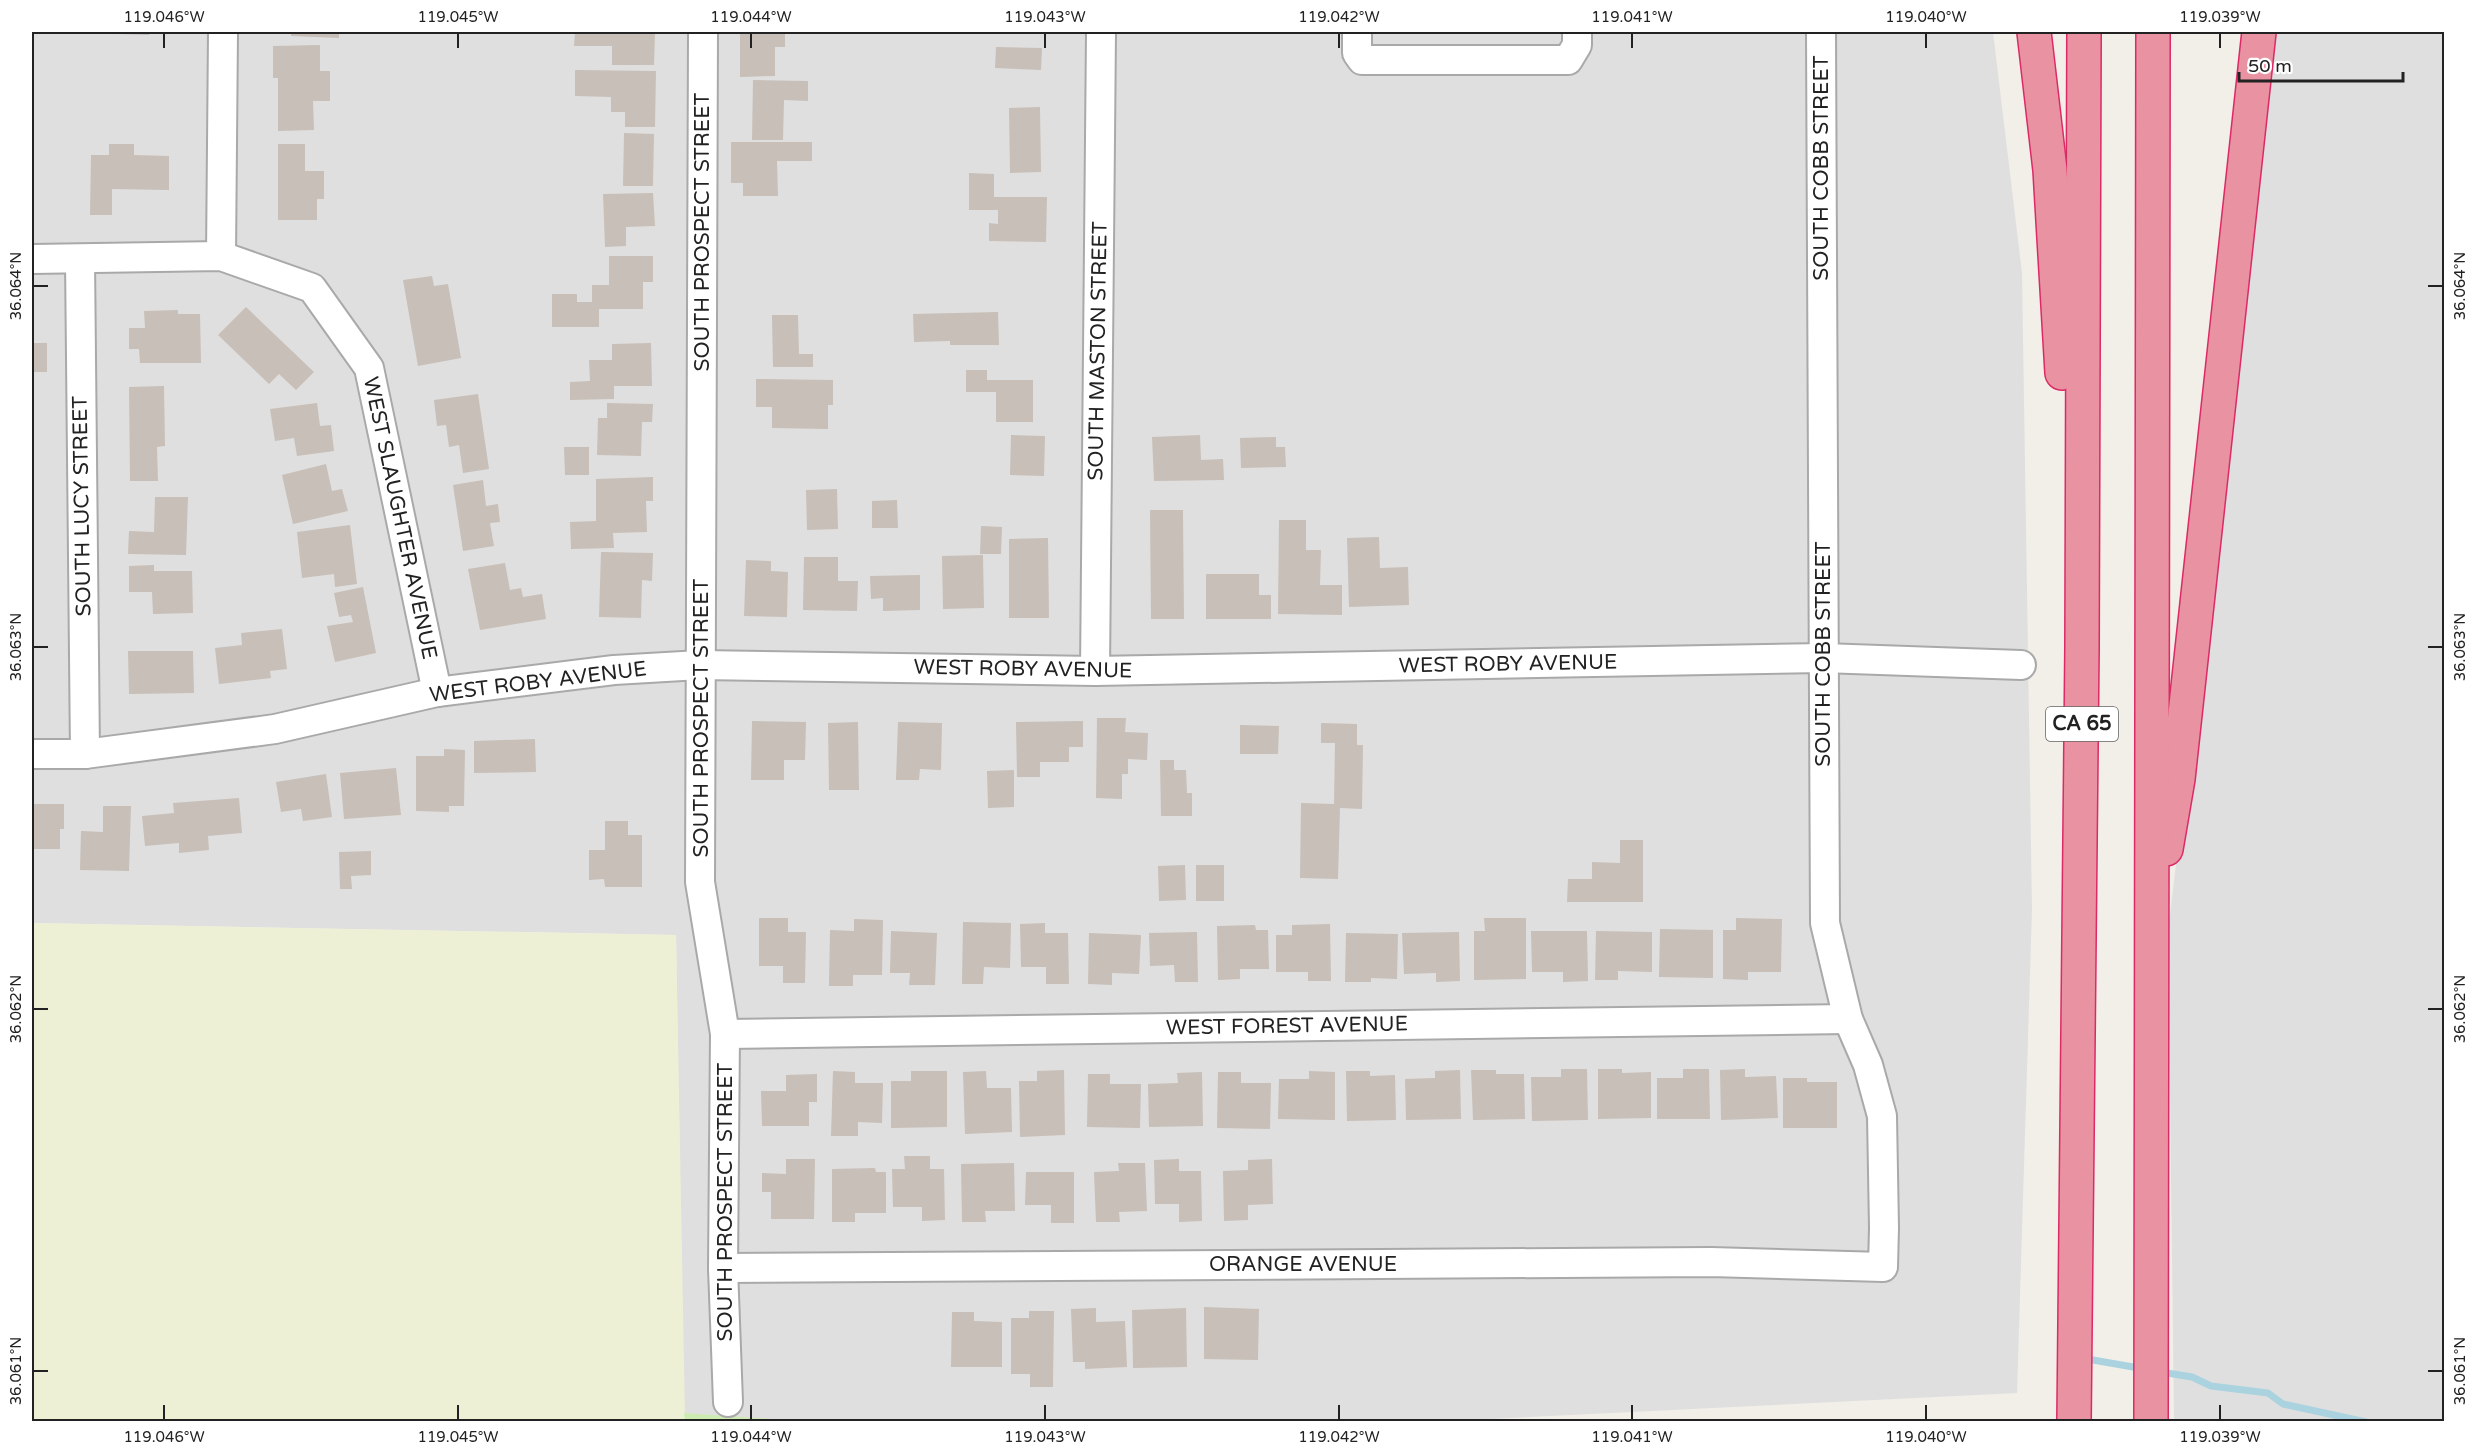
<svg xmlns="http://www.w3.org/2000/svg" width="2476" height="1453" viewBox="0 0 2476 1453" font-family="'Varela Round',sans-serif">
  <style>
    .residential { fill: #e0dfdf }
    .commercial { fill: #f2dad9 }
    .farmland { fill: #eef0d5 }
    .grass { fill: #cdebb0 }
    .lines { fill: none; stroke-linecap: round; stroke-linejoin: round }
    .stream { stroke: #aad3df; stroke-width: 7 }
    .building { fill: #c7bfb8 }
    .minor-casing { stroke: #a9a9a9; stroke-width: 32 }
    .highway-casing { stroke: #dc2a67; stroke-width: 36 }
    .minor { stroke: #fff; stroke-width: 28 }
    .highway { stroke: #e892a2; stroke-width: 33 }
    .ticks { fill: none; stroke: #222; stroke-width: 2 }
    .labels { text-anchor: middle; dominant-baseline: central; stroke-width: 6; stroke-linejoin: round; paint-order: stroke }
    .shield { fill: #fff; stroke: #646464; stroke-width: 1.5 }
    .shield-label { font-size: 20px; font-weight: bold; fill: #222 }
    .street-label { font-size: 21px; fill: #222; stroke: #fff }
    .neatline { fill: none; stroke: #222; stroke-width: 2 }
    .ticks-label { font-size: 15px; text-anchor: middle; fill: #222 }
  </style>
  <rect width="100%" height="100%" fill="#f2efe9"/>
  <g class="residential">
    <path d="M32 32H1993L2022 273 2032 909 2017 1393 1430 1422H803L684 1413 676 935 32 923Z"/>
    <path d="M2276 32H2443L2442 236 2444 237V1421L2174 1422 2168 931Z"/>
  </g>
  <path class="commercial" d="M2443 32H2444V237H2442Z"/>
  <path class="farmland" d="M32 923 676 935 685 1421H32Z"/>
  <path class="grass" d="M684 1413 803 1421H685Z"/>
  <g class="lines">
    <g class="stream">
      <path d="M2093 1360 2133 1367"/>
      <path d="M2167 1373 2192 1377 2211 1386 2268 1393 2283 1404 2366 1422"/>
    </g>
  </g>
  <g class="building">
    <path d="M118 32H149V35L118 34Z"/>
    <path d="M291 32H339V38L291 36Z"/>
    <path d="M575 32H655L654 65H612V46H574Z"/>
    <path d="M740 32H785V47H775V76L740 77Z"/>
    <path d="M320 45V71H330V101H313L314 130 278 131V78H273V46Z"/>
    <path d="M996 47 1042 48 1041 70 995 68Z"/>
    <path d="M575 70 656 71 655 127H625V112H611V97L575 96Z"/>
    <path d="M753 80 808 81V101L784 100 783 140H752Z"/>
    <path d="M1040 107 1041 172 1010 173 1009 108Z"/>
    <path d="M624 133 654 134 653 186H623Z"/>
    <path d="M731 142H812V161H777L778 196H743V183H731Z"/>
    <path d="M109 144H134V155L169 156V190L112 189V215H90L91 155H109Z"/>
    <path d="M278 144H305V171H324V199H317V220H278Z"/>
    <path d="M969 173 994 174V197H1047L1046 242 989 241V223L998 224V210H969Z"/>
    <path d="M653 193 655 226 626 227V246L605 247 603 194Z"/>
    <path d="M609 256H653V282H643V309H599V327H552V294H577V302H592V285H609Z"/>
    <path d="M432 276 434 286 448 284 461 358 418 366 403 280Z"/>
    <path d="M246 307 314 372 296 390 279 374 269 384 218 335Z"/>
    <path d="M178 310V314H200L201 363H140L139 349H129V328H145L144 311Z"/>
    <path d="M998 312 999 345H950V341L914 342 913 314Z"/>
    <path d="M772 315H798L799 354H813V367H773Z"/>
    <path d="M32 326H34L33 343H47V372H32Z"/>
    <path d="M651 343 652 386H614V399L570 400V382L590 381 589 360H612V344Z"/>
    <path d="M966 370H987V380H1033V422H996V392H966Z"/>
    <path d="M756 379 833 380V405H828V429L772 428V407H756Z"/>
    <path d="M164 386 165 446 157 447 158 481H130L129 387Z"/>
    <path d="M478 394 489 469 463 473 459 445 449 447 446 425 437 426 434 400Z"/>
    <path d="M317 403 320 426 331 425 334 451 297 456 294 438 275 441 270 409Z"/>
    <path d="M607 403 653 404 652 422H642L641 456 597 455 598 418H607Z"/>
    <path d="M1011 435 1045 436 1044 476 1010 475Z"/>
    <path d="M1200 435 1201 460 1223 459 1224 480 1154 481 1152 437Z"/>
    <path d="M1276 437V447H1285L1286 467 1241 468 1240 438Z"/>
    <path d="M564 447H589V475H565Z"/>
    <path d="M326 464 332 491 342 489 348 511 293 524 282 475Z"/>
    <path d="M653 477V501H646L647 532 613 533 614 548 571 549 570 522 596 521V479Z"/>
    <path d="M483 480 486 506 498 504 500 522 490 523 494 546 463 551 453 485Z"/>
    <path d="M837 489 838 529 807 530 806 490Z"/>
    <path d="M155 497H188L186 555 128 554 129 531 154 532Z"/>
    <path d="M897 500 898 528H872V501Z"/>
    <path d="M1150 510H1183L1184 619H1151Z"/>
    <path d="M1279 520H1306V550H1321L1320 585H1342V615L1278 614Z"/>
    <path d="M350 525 357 584 335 587 334 574 302 578 297 532Z"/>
    <path d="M981 526 1002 527 1001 554H980Z"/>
    <path d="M1379 537 1380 568 1408 567 1409 605 1349 607 1347 538Z"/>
    <path d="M1048 538 1049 618H1009V539Z"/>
    <path d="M601 552 653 553 652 581 642 580 641 618 599 617Z"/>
    <path d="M983 555 984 608 943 609 942 556Z"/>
    <path d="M804 557H838V581H858L857 611 803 610Z"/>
    <path d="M746 560 771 561V571L788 572 787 617 744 616Z"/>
    <path d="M505 563 510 590 521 588 523 597 542 594 546 619 480 630 468 569Z"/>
    <path d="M154 565V571H192L193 613 153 614 152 592H129V566Z"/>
    <path d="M1206 574H1259V595H1271V619H1206Z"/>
    <path d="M920 575V610L883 611V598L871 599 870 576Z"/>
    <path d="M363 587 376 653 335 662 327 626 353 622 351 615 339 617 334 593Z"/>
    <path d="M282 629 287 669 270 671 271 678 219 684 215 648 242 645 241 633Z"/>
    <path d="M128 651H193L194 693 129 694Z"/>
    <path d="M1097 718H1126L1125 732 1148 733 1147 760 1128 759V774H1122V799L1096 798Z"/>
    <path d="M752 721 806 722 805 760H784V780H751Z"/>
    <path d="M1083 721V747H1069V762H1040V777H1017L1016 722Z"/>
    <path d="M858 722 859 790H829L828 723Z"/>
    <path d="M898 722 942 723 941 770 920 769 919 780H896Z"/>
    <path d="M1321 723 1357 724V745H1363L1362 809 1340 808 1338 879 1300 878 1301 803 1334 804 1335 743H1321Z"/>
    <path d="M1240 725 1279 726 1278 754H1240Z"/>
    <path d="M535 739 536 772 474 773V741Z"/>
    <path d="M444 749 465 750 464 806H449V812L416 811V756H444Z"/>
    <path d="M1160 760H1174V770H1186L1187 793H1192V816H1161Z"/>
    <path d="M396 768 401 815 344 819 340 773Z"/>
    <path d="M1014 770V807L988 808 987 771Z"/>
    <path d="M326 774 332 817 303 821 301 809 281 812 276 782Z"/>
    <path d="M239 798 242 833 208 836 209 850 179 853V843L145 846 142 816 174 813 173 803Z"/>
    <path d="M32 804H64V829H60V849H32Z"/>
    <path d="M103 806H131L129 871 80 870 81 831 103 832Z"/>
    <path d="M605 821H628V835H642V887H605L604 879 589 880V850H605Z"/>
    <path d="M1620 840H1643V902H1567L1568 879H1592V862L1620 863Z"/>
    <path d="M371 851V875L351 876 352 889H340L339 852Z"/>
    <path d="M1185 865 1186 900 1159 901 1158 866Z"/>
    <rect x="1196" y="865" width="28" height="36"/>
    <path d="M759 918H788V932H806L805 983H783V966H759Z"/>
    <path d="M1484 918H1526V979L1474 980V931H1485Z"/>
    <path d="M1736 918 1782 919 1781 972H1748V980L1723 979V930H1736Z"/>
    <path d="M854 919 883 920 882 975H853V986H829L830 930 854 931Z"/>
    <path d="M963 922 1011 923 1010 968 984 967 983 984H962Z"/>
    <path d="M1045 923V933H1068L1069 984H1046V967H1021L1020 924Z"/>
    <path d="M1330 924 1331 981H1308V972H1276V935H1292V925Z"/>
    <path d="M1255 925 1256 930H1268L1269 969H1240V979L1218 980 1217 926Z"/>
    <path d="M1660 929 1713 930V978L1659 977Z"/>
    <path d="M891 931 937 933 935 985H909L910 973H890Z"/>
    <path d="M1531 931H1587L1588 981 1563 982V972H1532Z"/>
    <path d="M1596 931 1652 932V972L1618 971V980H1595Z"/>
    <path d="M1197 932 1198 982H1175L1174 965 1150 966 1149 933Z"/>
    <path d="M1459 932 1460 981 1436 982V973L1404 974 1402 933Z"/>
    <path d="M1089 933 1141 935 1139 974 1112 973V985L1088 984Z"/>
    <path d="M1346 933 1398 934 1397 979 1371 978V982H1345Z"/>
    <path d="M1561 1069H1587L1588 1120 1532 1121 1531 1077H1561Z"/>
    <path d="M1598 1069H1622V1073L1651 1072V1118L1598 1119Z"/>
    <path d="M1683 1069H1709L1710 1119H1657V1078H1683Z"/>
    <path d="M1745 1069V1077L1776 1076 1778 1118 1721 1120 1720 1070Z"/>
    <path d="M1064 1070 1065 1135 1020 1137 1019 1081H1037V1071Z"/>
    <path d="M1460 1070 1461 1119 1406 1120 1405 1079 1435 1078V1071Z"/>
    <path d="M1471 1070H1496V1074H1524L1525 1119 1473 1120Z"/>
    <path d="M833 1071 855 1072V1083H883L882 1123 858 1122V1136H831Z"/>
    <path d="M911 1071H947V1127L891 1128V1081H911Z"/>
    <path d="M986 1071 987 1088H1011L1012 1132 965 1134 963 1072Z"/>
    <path d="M1309 1071 1335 1072V1120L1278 1119 1279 1079H1309Z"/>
    <path d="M1346 1071H1370V1076L1395 1075 1396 1120 1347 1121Z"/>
    <path d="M1202 1072 1203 1126 1149 1127 1148 1084 1178 1083 1177 1073Z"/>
    <path d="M1218 1072H1241V1083H1271L1270 1129 1217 1128Z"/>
    <path d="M817 1074V1102H809V1126H762L761 1091H786V1075Z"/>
    <path d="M1088 1074H1110V1084H1141L1140 1128 1087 1127Z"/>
    <path d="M1783 1078H1807V1082H1837V1128H1783Z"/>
    <path d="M904 1156H930V1169H944L945 1220 922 1221V1207H893L892 1169H905Z"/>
    <path d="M786 1159H815L814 1219H771V1192H762V1173L786 1174Z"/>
    <path d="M1179 1159V1171H1201L1202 1221 1179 1222V1204H1155L1154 1160Z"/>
    <path d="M1272 1159 1273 1204 1248 1205V1220L1224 1221 1223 1171 1248 1170V1160Z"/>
    <path d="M1014 1163 1015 1211H985L986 1222H962L961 1164Z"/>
    <path d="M1118 1163H1145L1147 1211 1119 1212 1120 1222H1096L1094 1172 1119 1171Z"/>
    <path d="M875 1168 876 1172H886V1213H855V1222H832V1169Z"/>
    <path d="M1026 1172H1074V1223H1051V1205H1025Z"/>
    <path d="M1204 1307 1259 1309 1258 1360 1204 1359Z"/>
    <path d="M1096 1308V1322L1125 1321 1127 1367 1085 1369V1362H1073L1071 1309Z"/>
    <path d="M1186 1308 1187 1367 1133 1368 1132 1310Z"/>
    <path d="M1029 1311H1054L1053 1387H1030V1374H1011V1318H1029Z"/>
    <path d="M952 1312H974V1321L1002 1322V1367H951Z"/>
  </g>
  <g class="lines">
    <g class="minor-casing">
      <g id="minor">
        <path d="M703 32 700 882 725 1034 723 1268 728 1402"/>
        <path d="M1357 32V53L1362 60H1568L1577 45V32"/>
        <path d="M221 256 223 32"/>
        <path d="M32 259 221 256 312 288 369 368 437 692"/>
        <path d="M80 259 85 754"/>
        <path d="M1095 671 1101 32"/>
        <path d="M32 754H85L275 729 437 692 614 670 700 665 1095 671 1823 658 2021 665"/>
        <path d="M725 1034 1848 1019"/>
        <path d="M723 1268 1711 1262 1883 1267 1884 1228 1882 1116 1868 1065 1848 1019 1825 923 1821 32"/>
      </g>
    </g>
    <g class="highway-casing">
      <g id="highway">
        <path d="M2034 32 2050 170 2062 373"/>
        <path d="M2166 849 2178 779 2259 32"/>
        <path d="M2074 1422 2082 647 2084 32"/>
        <path d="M2151 1422 2153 32"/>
      </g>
    </g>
    <use href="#minor" class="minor"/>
    <use href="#highway" class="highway"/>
  </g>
  <path class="ticks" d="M164 33V48M458 33V48M751 33V48M1045 33V48M1339 33V48M1632 33V48M1926 33V48M2220 33V48M33 286H48M2428 286H2443M33 647H48M2428 647H2443M33 1009H48M2428 1009H2443M33 1371H48M2428 1371H2443M164 1405V1420M458 1405V1420M751 1405V1420M1045 1405V1420M1339 1405V1420M1632 1405V1420M1926 1405V1420M2220 1405V1420"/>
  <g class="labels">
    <rect class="shield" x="2046" y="707" width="72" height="34" rx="4.5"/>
    <g class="shield-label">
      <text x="2082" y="724">CA 65</text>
    </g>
    <g class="street-label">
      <text transform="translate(1821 168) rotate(-90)">SOUTH COBB STREET</text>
      <text transform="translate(702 232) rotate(-90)">SOUTH PROSPECT STREET</text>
      <text transform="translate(1098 351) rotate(-89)">SOUTH MASTON STREET</text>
      <text transform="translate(82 506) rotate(-91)">SOUTH LUCY STREET</text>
      <text transform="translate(400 518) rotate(78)">WEST SLAUGHTER AVENUE</text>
      <text transform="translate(1823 654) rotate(-90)">SOUTH COBB STREET</text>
      <text transform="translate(1508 664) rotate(-1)">WEST ROBY AVENUE</text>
      <text transform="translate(1023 669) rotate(1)">WEST ROBY AVENUE</text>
      <text transform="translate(538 682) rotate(-7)">WEST ROBY AVENUE</text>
      <text transform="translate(701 718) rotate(-90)">SOUTH PROSPECT STREET</text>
      <text transform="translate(1287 1026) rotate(-1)">WEST FOREST AVENUE</text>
      <text transform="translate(725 1202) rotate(-90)">SOUTH PROSPECT STREET</text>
      <text x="1303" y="1264">ORANGE AVENUE</text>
    </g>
  </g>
  <rect width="2476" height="1453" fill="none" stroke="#ffffff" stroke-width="66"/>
  <path d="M2239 72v9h164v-9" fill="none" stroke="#222222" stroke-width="3"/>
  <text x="2248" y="72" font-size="18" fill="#222222" stroke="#ffffff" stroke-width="4.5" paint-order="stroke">50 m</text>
  <rect x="33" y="33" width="2410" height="1387" class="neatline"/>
  <g class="ticks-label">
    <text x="164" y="22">119.046°W</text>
    <text x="458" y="22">119.045°W</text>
    <text x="751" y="22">119.044°W</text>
    <text x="1045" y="22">119.043°W</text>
    <text x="1339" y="22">119.042°W</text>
    <text x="1632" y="22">119.041°W</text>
    <text x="1926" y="22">119.040°W</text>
    <text x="2220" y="22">119.039°W</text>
    <text transform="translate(16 286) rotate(-90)" y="5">36.064°N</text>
    <text transform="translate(2460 286) rotate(-90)" y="5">36.064°N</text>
    <text transform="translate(16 647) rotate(-90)" y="5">36.063°N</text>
    <text transform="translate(2460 647) rotate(-90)" y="5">36.063°N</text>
    <text transform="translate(16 1009) rotate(-90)" y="5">36.062°N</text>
    <text transform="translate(2460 1009) rotate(-90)" y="5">36.062°N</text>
    <text transform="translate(16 1371) rotate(-90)" y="5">36.061°N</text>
    <text transform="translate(2460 1371) rotate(-90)" y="5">36.061°N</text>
    <text x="164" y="1442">119.046°W</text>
    <text x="458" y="1442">119.045°W</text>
    <text x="751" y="1442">119.044°W</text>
    <text x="1045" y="1442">119.043°W</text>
    <text x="1339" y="1442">119.042°W</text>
    <text x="1632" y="1442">119.041°W</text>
    <text x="1926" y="1442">119.040°W</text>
    <text x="2220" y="1442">119.039°W</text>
  </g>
</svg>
